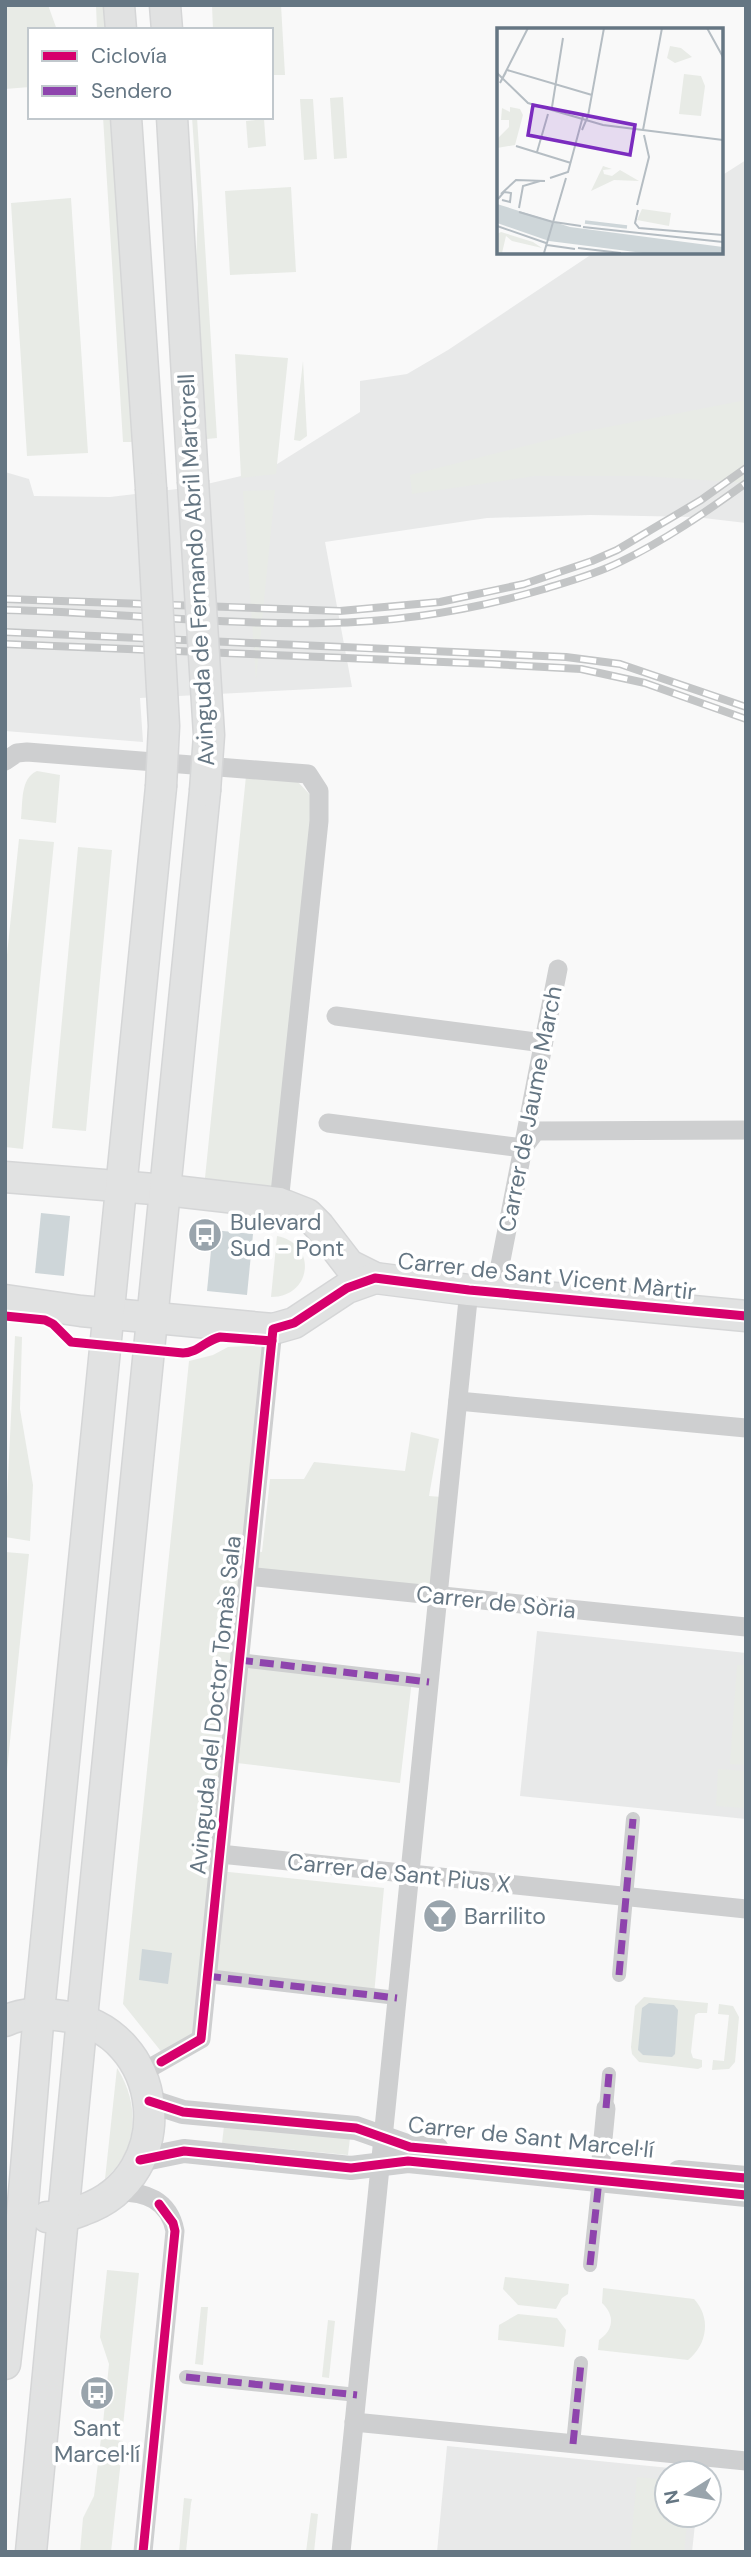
<svg xmlns="http://www.w3.org/2000/svg" width="751" height="2557" viewBox="0 0 751 2557" font-family="'DM Sans',sans-serif">
  <style>
    .built { fill: #e8e9e9 }
    .green { fill: #e8ebe6 }
    .water { fill: #ced6d9 }
    .lines { fill: none; stroke-linecap: round; stroke-linejoin: round }
    .primary-casing { stroke: #d5d6d7; stroke-width: 33 }
    .pedestrian { stroke: #cecfd0; stroke-width: 14 }
    .minor { stroke: #cecfd0; stroke-width: 19 }
    .tertiary { stroke: #cecfd0; stroke-width: 24 }
    .primary { stroke: #e1e2e2; stroke-width: 30 }
    .rail-casing { stroke: #c3c5c6; stroke-width: 8 }
    .rail { stroke: #fff; stroke-width: 5; stroke-dasharray: 16; stroke-linecap: butt }
    .primary-bridge-casing { stroke: #d5d6d7; stroke-width: 33; stroke-linecap: butt }
    .primary-bridge { stroke: #e1e2e2; stroke-width: 30 }
    .quiet { stroke: #8e44ad; stroke-width: 7; stroke-dasharray: 14 7; stroke-linecap: butt }
    .cycleway-casing { stroke: #fff; stroke-width: 13 }
    .cycleway { stroke: #d6006c; stroke-width: 9 }
    .labels { text-anchor: middle; dominant-baseline: central; stroke-width: 7; stroke-linejoin: round; paint-order: stroke }
    .street-label { font-size: 23px; fill: #657683; stroke: #fff }
    .poi-label { font-size: 23px; fill: #657683; stroke: #fff; text-anchor: start }
    .inset-river { fill: none; stroke: #ced6d9; stroke-width: 3.5 }
    .inset-road { fill: none; stroke: #b5bdc3; stroke-width: 2 }
    .view { fill: #7b2cbf; fill-opacity: 0.15; stroke: #7b2cbf; stroke-width: 3.5 }
    .inset-edge { fill: none; stroke: #657683; stroke-width: 3.5 }
  </style>
  <rect width="100%" height="100%" fill="#f9f9f9"/>
  <g class="built">
    <path d="M746 160V523L695 517 590 515 487 518 325 542 352 687 140 698 143 742 5 731V472L29 479 34 496 110 497 194 487 254 473 274 466 360 412V381L407 374 448 350 595 252H721V176Z"/>
    <path d="M537 1631 746 1653V1819L520 1796Z"/>
    <path d="M447 2446 700 2471V2473H667V2515H696L692 2552H437Z"/>
  </g>
  <g class="green">
    <path d="M5 5H48L57 30H30V87L5 89Z"/>
    <path d="M96 5H104L106 30H97Z"/>
    <path d="M212 5H281L285 75H271V30H213Z"/>
    <path d="M343 97 347 158 334 159 330 98Z"/>
    <path d="M300 99H313L317 159 304 160Z"/>
    <path d="M103 117H111L132 442H123Z"/>
    <path d="M192 117H197L217 438 207 439 196 265 198 204Z"/>
    <path d="M264 119 266 146 248 148 246 121Z"/>
    <path d="M291 187 296 272 230 275 225 191Z"/>
    <path d="M71 198 88 453 27 456 11 203Z"/>
    <path d="M235 354 288 358 276 474 241 478Z"/>
    <path d="M303 361 307 436 300 441 294 440Z"/>
    <path d="M746 400V483L644 476H535L412 494 410 475 577 433Z"/>
    <path d="M275 490 256 680 243 491Z"/>
    <path d="M37 771 60 775 56 823 21 819C23 803 20 778 37 771Z"/>
    <path d="M246 776 297 781 316 801 274 1186 217 1182 205 1178Z"/>
    <path d="M19 839 54 842 23 1149 5 1147V974Z"/>
    <path d="M78 847 112 850 86 1131 52 1128Z"/>
    <path d="M277 1236C318 1244 312 1297 271 1297Z"/>
    <path d="M15 1336 22 1337 20 1409 33 1485 30 1541 5 1537Z"/>
    <path d="M265 1345 194 2043 164 2055 123 2004 189 1361 213 1355 228 1347Z"/>
    <path d="M411 1432 439 1439 429 1496 442 1497 434 1581 425 1589 261 1572 254 1563 256 1551 262 1552 270 1479H304L314 1462 405 1471Z"/>
    <path d="M5 1552 29 1554 5 1790Z"/>
    <path d="M247 1661 412 1680 400 1783 237 1763Z"/>
    <path d="M737 1665H746V1765L730 1764Z"/>
    <path d="M718 1769 746 1771V1808L716 1806Z"/>
    <path d="M219 1871 384 1888 374 1995 211 1973Z"/>
    <path d="M644 1997 708 2003 707 2013H698L695 2015 691 2052 693 2058 702 2060V2067L698 2069 639 2062 632 2054 631 2047 635 2006Z"/>
    <path d="M719 2004 733 2006 739 2017 735 2062 729 2069 712 2070 713 2060 724 2061 729 2015 718 2014Z"/>
    <path d="M117 2068C140 2104 139 2149 105 2179Z"/>
    <path d="M224 2126 350 2138 348 2155 222 2143Z"/>
    <path d="M107 2270 139 2273 123 2426 103 2423 109 2364 100 2337Z"/>
    <path d="M505 2277 569 2284 568 2294 562 2298 556 2309 518 2305 503 2289Z"/>
    <path d="M603 2288 694 2299C711 2317 708 2344 688 2360L598 2350 599 2340C614 2330 615 2315 602 2303Z"/>
    <path d="M201 2307H208L203 2365 195 2364Z"/>
    <path d="M518 2314 557 2318 566 2330 564 2347 498 2340 499 2325Z"/>
    <path d="M328 2320 335 2321 329 2378 322 2377Z"/>
    <path d="M101 2438 123 2441 111 2552H80L83 2518 94 2496Z"/>
    <path d="M637 2477 667 2480V2515H688L684 2552H630Z"/>
    <path d="M184 2498 192 2499 191 2503 186 2552H179Z"/>
    <path d="M311 2513 318 2514 314 2552H306Z"/>
  </g>
  <g class="water">
    <path d="M41 1213 70 1216 64 1276 35 1273Z"/>
    <path d="M213 1230 253 1234 247 1295 207 1291Z"/>
    <path d="M142 1949 172 1953 168 1984 139 1980Z"/>
    <path d="M649 2003 674 2005 678 2010 675 2054 672 2057 643 2055 638 2050 642 2008Z"/>
  </g>
  <g class="lines">
    <g class="primary-casing">
      <g id="primary">
        <path d="M119 5 121 30"/>
        <path d="M165 5 167 30"/>
        <path d="M126 117 151 488"/>
        <path d="M172 117 193 481"/>
        <path d="M5 1177 166 1190 279 1203 307 1214 319 1226 349 1265 375 1278 469 1290 746 1316"/>
        <path d="M5 1300 81 1311 273 1329 294 1323 347 1288 375 1278"/>
        <path d="M5 2021C24 2012 43 2013 63 2016 167 2030 181 2176 83 2210 70 2215 61 2218 47 2217"/>
        <path d="M5 2364 22 2216 39 2012 161 787"/>
        <path d="M31 2552 82 2018 205 791"/>
      </g>
    </g>
    <g class="pedestrian">
      <path d="M239 1660 429 1682"/>
      <path d="M619 1975 633 1819"/>
      <path d="M207 1976 397 1998"/>
      <path d="M606 2108 609 2074"/>
      <path d="M590 2265 599 2180"/>
      <path d="M186 2377 357 2395"/>
      <path d="M573 2444 581 2363"/>
    </g>
    <g class="minor">
      <path d="M5 761 17 753 27 752 308 774 319 791V821L279 1203"/>
      <path d="M336 1016 543 1043"/>
      <path d="M328 1123 523 1148 536 1131 746 1130"/>
      <path d="M495 1291 558 969"/>
      <path d="M458 1401 746 1428"/>
      <path d="M247 1576 746 1627"/>
      <path d="M220 1854 746 1909"/>
      <path d="M141 2073 201 2039 273 1329"/>
      <path d="M599 2180 606 2108"/>
      <path d="M116 2192C145 2191 169 2200 175 2231L143 2552"/>
      <path d="M354 2422 746 2461"/>
      <path d="M341 2552 469 1290"/>
    </g>
    <g class="tertiary">
      <path d="M149 2101 183 2112 356 2128 410 2147 437 2149"/>
      <path d="M140 2160 184 2151 351 2168 408 2161 746 2195"/>
      <path d="M679 2172 746 2178"/>
    </g>
    <use href="#primary" class="primary"/>
    <g class="rail-casing">
      <g id="rail">
        <path d="M5 599 340 611 440 602 524 584 592 561 617 550 701 500 746 468"/>
        <path d="M5 610C111 612 218 625 324 623 399 622 473 610 544 589 570 581 596 574 620 562 664 541 706 512 746 483"/>
        <path d="M5 632 566 657 620 664 746 707"/>
        <path d="M5 644 492 664 581 669 645 683 746 719"/>
      </g>
    </g>
    <use href="#rail" class="rail"/>
    <g class="primary-bridge-casing">
      <g id="primary-bridge">
        <path d="M193 481 209 735 205 791"/>
        <path d="M151 488 164 726 161 787"/>
      </g>
    </g>
    <use href="#primary-bridge" class="primary-bridge"/>
    <g class="quiet">
      <path d="M239 1660 429 1682"/>
      <path d="M619 1975 633 1819"/>
      <path d="M207 1976 397 1998"/>
      <path d="M606 2108 609 2074"/>
      <path d="M590 2265 599 2180"/>
      <path d="M186 2377 357 2395"/>
      <path d="M573 2444 581 2363"/>
    </g>
    <g class="cycleway-casing">
      <g id="cycleway">
        <path d="M5 1316 45 1320 53 1324 71 1342 183 1353C198 1353 206 1340 220 1337L272 1341"/>
        <path d="M161 2062 201 2039 273 1329 294 1323 347 1288 375 1278 469 1290 746 1316"/>
        <path d="M149 2101 183 2112 356 2128 410 2147 746 2178"/>
        <path d="M140 2160 184 2151 351 2168 408 2161 746 2195"/>
        <path d="M143 2552 175 2231 173 2223 159 2204"/>
      </g>
    </g>
    <use href="#cycleway" class="cycleway"/>
  </g>
  <defs>
    <g id="bus-disc" transform="scale(1.75)"><circle r="9.5" fill="#99a4ac" stroke="#fff"/><path d="M-5-6H5V4H4V6H2V4H-2V6H-4V4H-5ZM-3.5-4V0h7V-4ZM-3.5 1.2v1.5H-2V1.2ZM2 1.2v1.5H3.5V1.2Z" fill="#fff"/></g>
    <g id="bar-disc" transform="scale(1.75)"><circle r="9.5" fill="#99a4ac" stroke="#fff"/><path d="M-6-5H6L.8 .8V4.5H3.5V6h-7V4.5H-.8V.8Z" fill="#fff"/></g>
  </defs>
  <g fill-rule="evenodd">
    <use href="#bus-disc" x="205" y="1235"/>
    <use href="#bar-disc" x="440" y="1916"/>
    <use href="#bus-disc" x="97" y="2393"/>
  </g>
  <g class="labels">
    <g class="street-label">
      <text transform="translate(196 570) rotate(-93)">Avinguda de Fernando Abril Martorell</text>
      <text transform="translate(530 1109) rotate(-79)">Carrer de Jaume March</text>
      <text transform="translate(547 1276) rotate(6)">Carrer de Sant Vicent Màrtir</text>
      <text transform="translate(496 1602) rotate(6)">Carrer de Sòria</text>
      <text transform="translate(215 1705) rotate(-84)">Avinguda del Doctor Tomàs Sala</text>
      <text transform="translate(399 1873) rotate(6)">Carrer de Sant Pius X</text>
      <text transform="translate(531 2137) rotate(6)">Carrer de Sant Marcel·lí</text>
    </g>
    <g class="poi-label">
      <text x="230" y="1222">Bulevard<tspan x="230" dy="26">Sud - Pont</tspan></text>
      <text x="464" y="1916">Barrilito</text>
      <text x="97" y="2428" text-anchor="middle">Sant<tspan x="97" dy="26">Marcel·lí</tspan></text>
    </g>
  </g>
  <g transform="translate(497 28)">
    <rect width="226" height="226" fill="#f9f9f9"/>
    <path d="M173 18 184 20 195 29 178 35 170 30ZM187 46 204 48 208 58 204 88 182 86ZM13 79 23 81 26 87 18 117 0 120V111L12 99V92H4L5 80 13 84ZM106 138 115 141 106 142 107 146 115 148 123 142 142 153 117 152 94 163ZM145 181 174 185 172 198 140 192ZM4 204 36 214 45 220 15 213 9 208 5 225 0 224V206Z" fill="#e8ebe6"/>
    <path d="M0 176 73 199 226 219V225H146L52 213 0 195Z" fill="#ced6d9"/>
    <path class="inset-river" d="M88 194 130 199"/>
    <path class="inset-road" d="M210 0 226 29M10 42 95 67M9 44 3 55 31 0M0 45 31 75 106 97 226 112M55 79 66 10M85 102 91 88 107 0M146 102 165 0M19 118 74 135M40 124 51 86M53 150 71 144 86 88M4 166 19 152 48 153M1 171 7 164 14 165 13 174 5 172M140 177 152 129 147 107M22 180 26 158 43 153M141 182 138 195 142 200 226 207M22 184 56 194M57 194 84 198M0 198 49 215M86 199 226 214M50 217 78 221M81 220 124 225M47 225 69 150"/>
    <path class="view" d="M36 77 138 97 133 127 31 107Z"/>
    <rect width="226" height="226" class="inset-edge"/>
  </g>
  <rect width="751" height="2557" fill="none" stroke="#657683" stroke-width="14"/>
  <rect x="28" y="28" width="245" height="91" fill="#ffffff" stroke="#c1c8cd" stroke-width="2"/>
  <rect x="42" y="51" width="35" height="10" fill="#d6006c" stroke="#c1c8cd" stroke-width="2"/>
  <text x="91" y="63" font-size="21" fill="#657683">Ciclovía</text>
  <rect x="42" y="86" width="35" height="10" fill="#8e44ad" stroke="#c1c8cd" stroke-width="2"/>
  <text x="91" y="98" font-size="21" fill="#657683">Sendero</text>
  <g transform="translate(688 2494) rotate(259)"><circle r="33" fill="#ffffff" stroke="#c1c8cd" stroke-width="2"/>
  <path d="M0-5L12 26L0 18L-12 26Z" fill="#99a4ac"/>
  <text y="-10" font-size="19" font-weight="bold" text-anchor="middle" fill="#657683">N</text>
  </g>
</svg>
